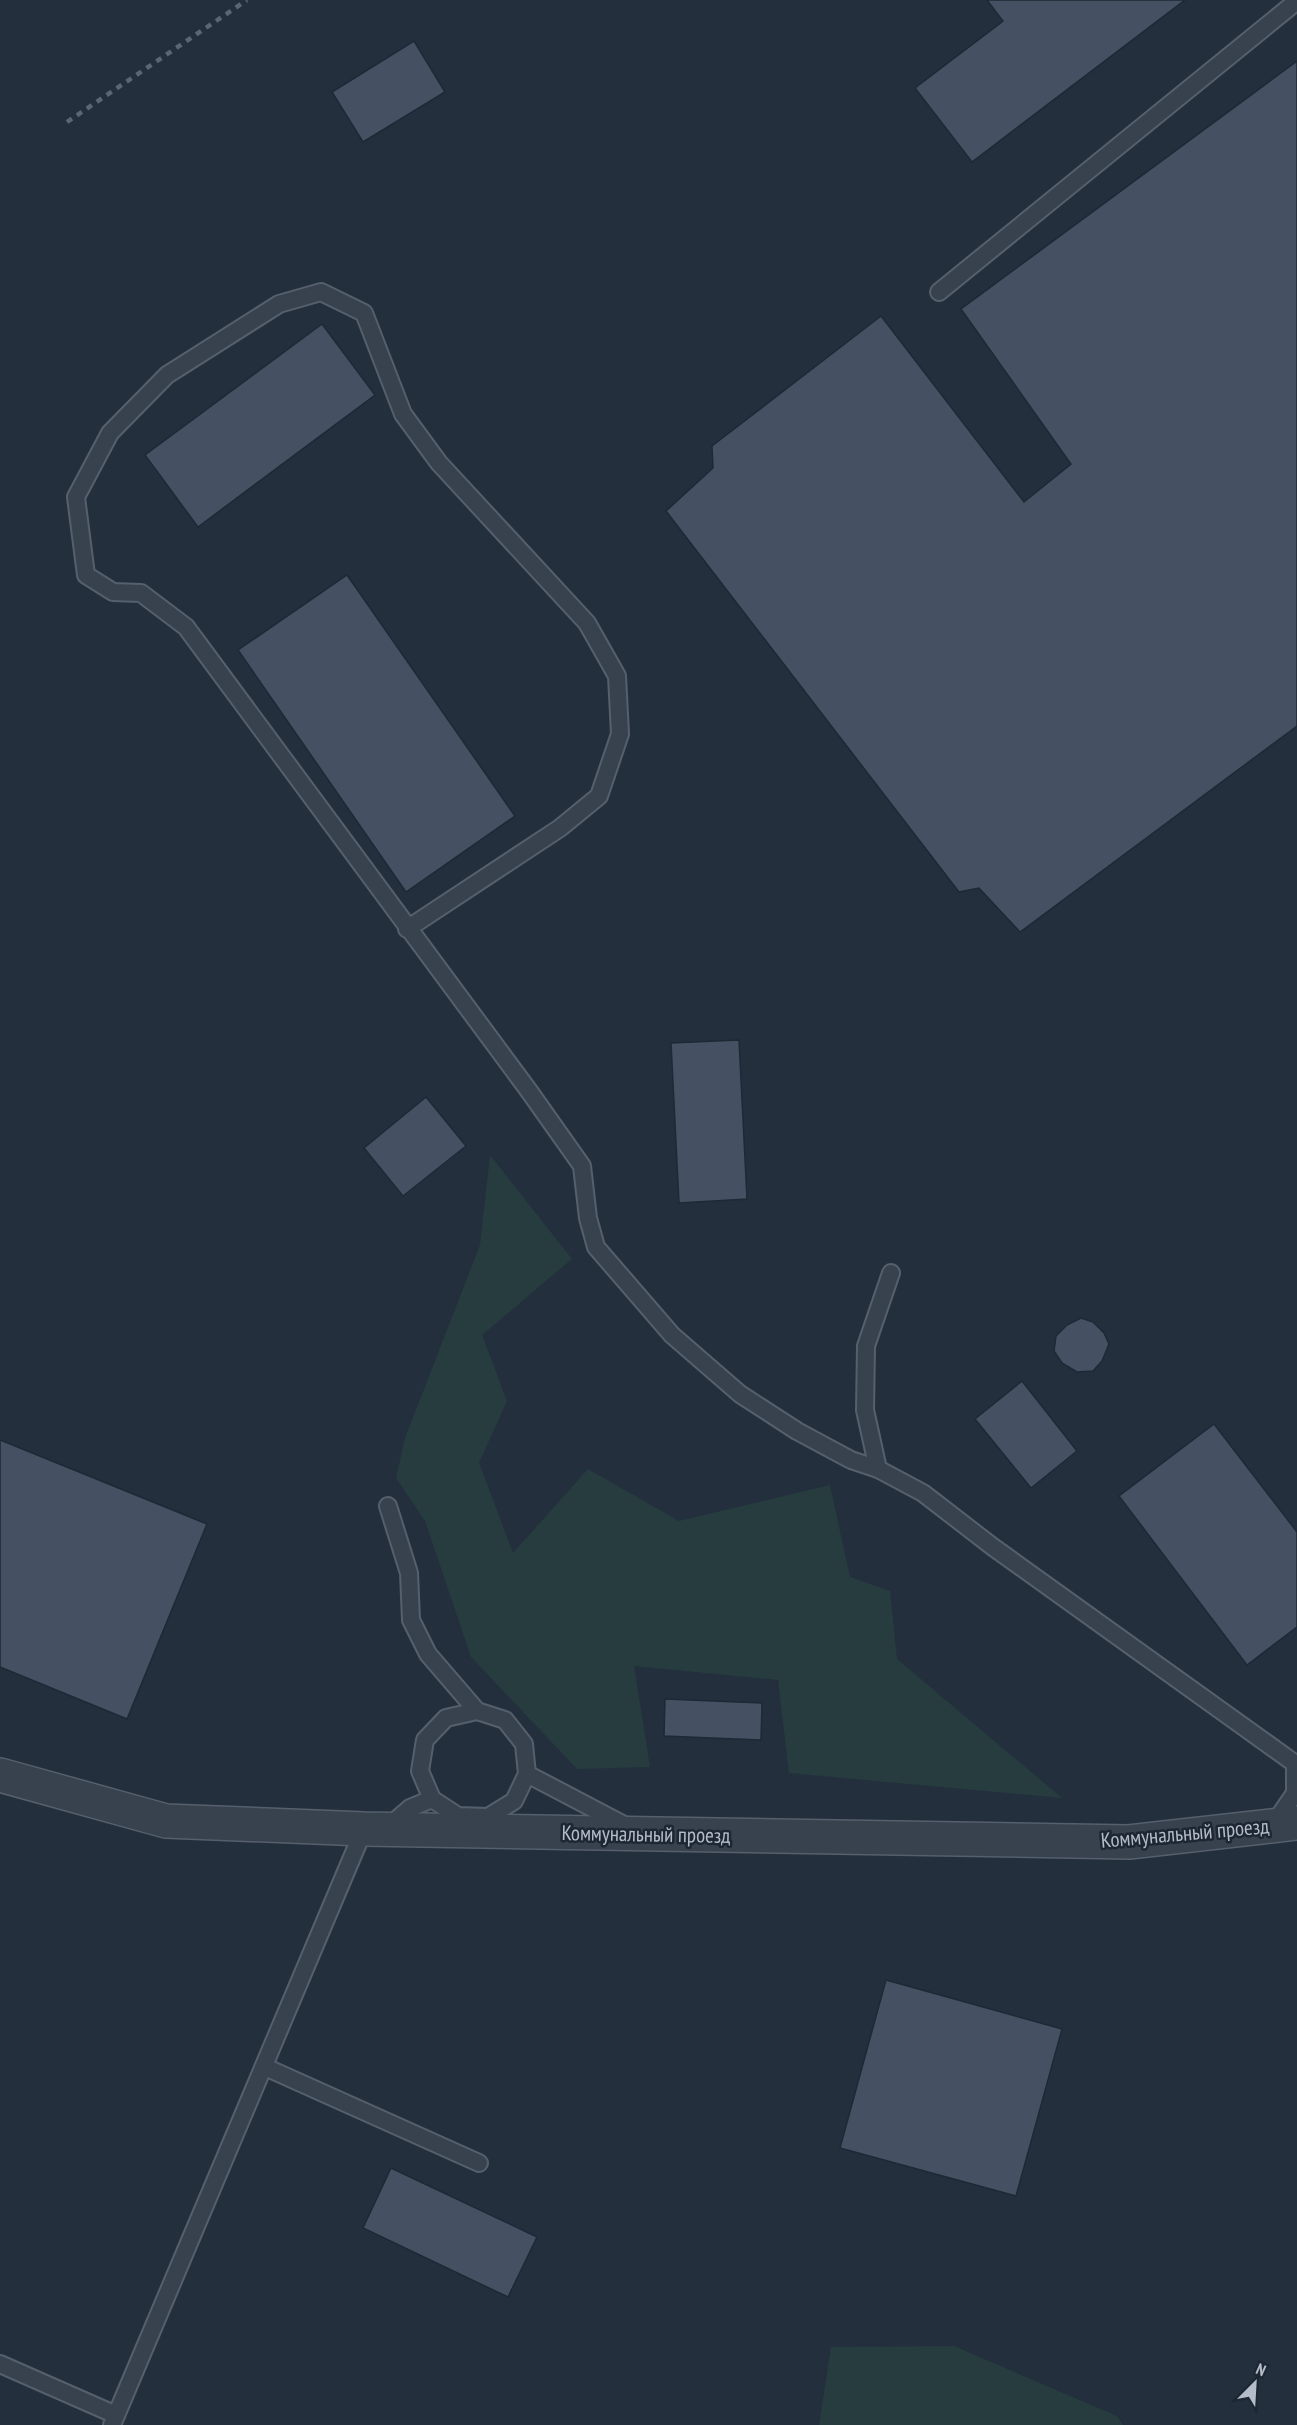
<svg xmlns="http://www.w3.org/2000/svg" width="1297" height="2425" viewBox="0 0 1297 2425" font-family="'PT Sans Narrow',sans-serif">
  <style>
    .green { fill: #263c3f }
    .building { fill: #455162; stroke: #1f2835; stroke-width: 1.5 }
    .lines { fill: none; stroke-linecap: round; stroke-linejoin: round }
    .lane-casing { stroke: #565f6c; stroke-width: 20 }
    .street-casing { stroke: #565f6c; stroke-width: 36 }
    .lane { stroke: #38414e; stroke-width: 16 }
    .street { stroke: #38414e; stroke-width: 33 }
    .rail { stroke: #5a6575; stroke-width: 4.5; stroke-dasharray: 6 6; stroke-linecap: butt }
    .labels { text-anchor: middle; dominant-baseline: central; stroke-width: 5; stroke-linejoin: round; paint-order: stroke }
    .street-label { font-size: 21px; fill: #b4bcc9; stroke: #1d2633 }
  </style>
  <rect width="100%" height="100%" fill="#242f3e"/>
  <g class="green">
    <path d="M490 1155 572 1259 482 1335 507 1401 479 1463 513 1553 588 1469 679 1521 830 1485 850 1577 890 1591 897 1659 1062 1798 789 1773 778 1680 634 1666 650 1767 577 1769 471 1657 425 1521 396 1478 405 1438 480 1245Z"/>
    <path d="M954 2346 1117 2416 1123 2425H819L831 2347Z"/>
  </g>
  <g class="building">
    <path d="M987 0H1185L972 162 915 88 1003 21Z"/>
    <path d="M414 41 445 92 363 142 332 92Z"/>
    <path d="M1297 61V726L1020 932 979 888 959 892 666 511 713 468 712 446 881 316 1024 502 1071 464 961 309Z"/>
    <path d="M322 324 375 395 198 527 145 455Z"/>
    <path d="M347 575 515 816 406 892 238 650Z"/>
    <path d="M739 1040 747 1199 679 1203 671 1043Z"/>
    <path d="M426 1097 466 1146 403 1196 364 1148Z"/>
    <path d="M1081 1318 1093 1322 1104 1333 1109 1344 1102 1361 1093 1371 1077 1372 1062 1363 1054 1351 1056 1336 1067 1325Z"/>
    <path d="M1022 1381 1077 1451 1031 1488 975 1419Z"/>
    <path d="M1214 1424 1297 1532V1627L1247 1665 1119 1496Z"/>
    <path d="M0 1440 207 1524 127 1719 0 1667Z"/>
    <path d="M665 1699 762 1703 761 1740 664 1736Z"/>
    <path d="M886 1980 1062 2029 1016 2196 840 2148Z"/>
    <path d="M391 2168 537 2237 508 2297 363 2228Z"/>
  </g>
  <g class="lines">
    <g class="lane-casing">
      <g id="lane">
        <path d="M939 292 1297 1"/>
        <path d="M407 929 560 828 599 796 620 734 617 676 587 623 439 463 403 414 364 313 321 292 279 304 167 375 110 433 76 497 86 575 113 592 141 593 186 627 529 1091 582 1166 588 1218 596 1247 672 1335 740 1394 797 1431 851 1460 878 1469 923 1493 993 1547 1297 1765"/>
        <path d="M878 1469 865 1410 866 1346 891 1273"/>
        <path d="M388 1506 409 1573 411 1620 428 1654 477 1711 505 1720 524 1744 527 1774 514 1801 488 1817 458 1816 432 1799 420 1771 425 1740 446 1718 477 1711"/>
        <path d="M527 1774 630 1828"/>
        <path d="M1273 1825 1295 1793V1764"/>
        <path d="M388 1827 410 1808 432 1799"/>
        <path d="M265 2067 479 2163"/>
        <path d="M0 2364 116 2415"/>
        <path d="M112 2425 364 1829"/>
      </g>
    </g>
    <g class="street-casing">
      <path id="street" d="M0 1775 166 1821 364 1829 1129 1842 1297 1823"/>
    </g>
    <use href="#lane" class="lane"/>
    <use href="#street" class="street"/>
    <path class="rail" d="M67 122 247 0"/>
  </g>
  <g class="labels">
    <g class="street-label">
      <text transform="translate(1185 1833) rotate(-5)">Коммунальный проезд</text>
      <text transform="translate(646 1834) rotate(1)">Коммунальный проезд</text>
    </g>
  </g>
  <g transform="translate(1255 2383) rotate(24)" stroke="#1d2633" stroke-width="4.5" paint-order="stroke">
  <path d="M0-4.5L10 22L0 15L-10 22Z" fill="#b4bcc9"/>
  <text y="-9" font-size="16" font-weight="bold" text-anchor="middle" fill="#b4bcc9">N</text>
  </g>
</svg>
